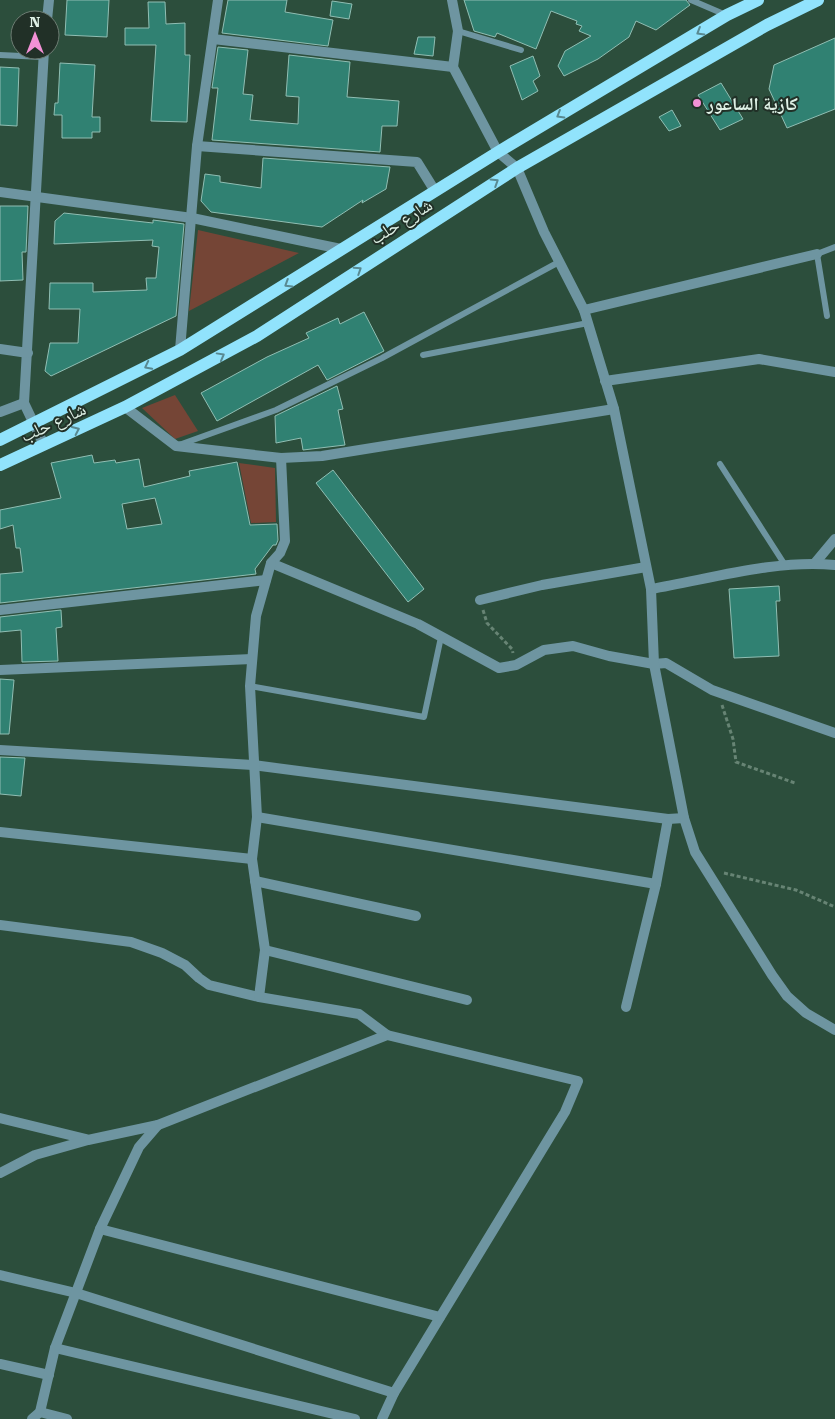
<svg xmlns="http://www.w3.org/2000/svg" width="835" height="1419" viewBox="0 0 835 1419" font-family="'Roboto Serif','Noto Naskh Arabic',serif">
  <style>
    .green { fill: #754536 }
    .building { fill: #308172; stroke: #90beb3; fill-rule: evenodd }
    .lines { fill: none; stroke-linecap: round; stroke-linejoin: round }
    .path { stroke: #678474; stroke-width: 3; stroke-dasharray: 4 2.5; stroke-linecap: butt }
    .service { stroke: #6e95a1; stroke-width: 6 }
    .minor { stroke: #6e95a1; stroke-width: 10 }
    .tertiary { stroke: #6e95a1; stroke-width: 10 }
    .primary { stroke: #91e3fc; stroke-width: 12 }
    .oneway { stroke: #598a92 }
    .poi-dot { fill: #f391d6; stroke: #213027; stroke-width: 2 }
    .labels { text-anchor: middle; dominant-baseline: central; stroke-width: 4; stroke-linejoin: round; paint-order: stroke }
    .poi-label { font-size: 18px; font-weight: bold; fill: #dff1e6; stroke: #213027; text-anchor: start }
    .street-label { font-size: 18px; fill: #dff1e6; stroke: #213027 }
  </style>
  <rect width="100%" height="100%" fill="#2c4e3c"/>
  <g class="green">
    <path d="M198 230 299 253 189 311Z"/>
    <path d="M175 395 198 431 175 439 142 408Z"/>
    <path d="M239 463 275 468 276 522 251 523Z"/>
  </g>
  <g class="building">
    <path d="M67 0H109L107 37 65 35Z"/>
    <path d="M228 0H287L285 12 333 20 328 46 222 33Z"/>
    <path d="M464 0H686L690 5 656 30 636 21 629 37 598 59 564 76 558 66 565 51 591 36 579 31 582 26 576 24 577 21 551 11 536 49 497 33 495 37 474 31Z"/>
    <path d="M332 1 352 4 349 19 330 16Z"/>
    <path d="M148 2H165L166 24 185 23V55H190L187 122 151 121 156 45H125V28H149Z"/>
    <path d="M418 37H435L433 56 414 54Z"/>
    <path d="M835 38V109L787 128 769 89 774 65Z"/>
    <path d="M218 47 248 50 243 94 253 95 250 120 298 124 299 97 286 96 289 55 350 62 347 97 399 101 397 126H382L380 152 212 140 218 88H212Z"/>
    <path d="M533 56 540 76 533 81 538 91 522 100 510 66Z"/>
    <path d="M60 63 95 65 92 117H100V132H92V138H62V115H54L55 103H58Z"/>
    <path d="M0 67 19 68 17 126 0 125Z"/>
    <path d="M721 83 743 119 720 130 698 95Z"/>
    <path d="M672 110 681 126 669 131 659 117Z"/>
    <path d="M263 158 390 167 386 189 362 203 363 200 322 227 211 212 201 201 205 174 220 176V182L261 188Z"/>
    <path d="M0 206H28L26 252H22L23 280 0 281Z"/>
    <path d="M64 213 153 223V220L184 224 176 316 51 376 45 371 50 343H78L80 309H49L50 283H93V292L147 290 146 278H156L159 247 152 246 153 240 54 244 55 221Z"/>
    <path d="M364 312 384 351 327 380 318 365 217 421 201 393 267 357 309 338 306 333 338 318 340 324Z"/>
    <path d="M337 386 343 409 338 410 345 445 303 450 301 438 276 443 275 416Z"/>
    <path d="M92 455 94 463 115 460 116 463 139 459 144 487 190 476 189 471 237 462 250 525 277 524 278 540 276 545H273L255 569 256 574 0 603V574L23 572 20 548H16L13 525 0 529V510L61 498 51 463ZM155 498 162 524 127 529 122 504Z"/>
    <path d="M333 470 424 589 408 602 316 483Z"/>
    <path d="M779 586 780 601H776L779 656 734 658 729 589Z"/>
    <path d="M61 610 62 627 56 628 58 661 22 662 21 630 0 632V617Z"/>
    <path d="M0 679 14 680 9 734H0Z"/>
    <path d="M0 757 25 758 21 796 0 794Z"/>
  </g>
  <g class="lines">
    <g class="path">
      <path d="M483 610 487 623 512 649 513 653"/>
      <path d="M722 705 733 739 736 762 795 783"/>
      <path d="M724 873 796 890 835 907"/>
    </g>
    <g class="service">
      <path d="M691 0 726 15"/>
      <path d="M458 31 521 50"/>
      <path d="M0 55 43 57"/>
      <path d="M827 316 817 254 835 247"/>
      <path d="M423 355 588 323"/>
      <path d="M179 445 276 410 382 358 559 262"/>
      <path d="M720 464 785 565"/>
      <path d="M250 686 424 717 441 637"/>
    </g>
    <g class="minor">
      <path d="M47 20 49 0"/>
      <path d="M213 39 453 67"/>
      <path d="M44 50 24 403 44 445"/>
      <path d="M197 146 417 162 435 191"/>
      <path d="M0 192 192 218 341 249"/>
      <path d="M584 310 817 254"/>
      <path d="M0 349 28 353"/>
      <path d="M180 350 197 146 218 0"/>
      <path d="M605 381 759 359 835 372"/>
      <path d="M125 407 176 446 281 458 322 456 614 409"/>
      <path d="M0 412 24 403"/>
      <path d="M281 458 285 541 280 553 271 563 418 624 499 668 516 665 544 650 573 646 609 656 654 664 666 663 712 690 835 733"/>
      <path d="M815 563 835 539"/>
      <path d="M480 600 542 585 646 567"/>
      <path d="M0 610 266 580"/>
      <path d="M0 670 252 659"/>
      <path d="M0 750 253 765 668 819 684 818"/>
      <path d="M257 817 656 884"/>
      <path d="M0 832 252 859"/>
      <path d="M255 881 416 916"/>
      <path d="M0 925 131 942 162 953 185 965 199 978 209 985 259 997 359 1014 387 1035"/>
      <path d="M265 950 467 1000"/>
      <path d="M259 997 265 950 252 859 257 817 250 686 256 616 271 563"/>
      <path d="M626 1007 656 884 668 819"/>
      <path d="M0 1118 86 1139"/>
      <path d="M0 1173 35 1155 88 1140 158 1125 387 1035 578 1081 565 1112 394 1393 382 1419"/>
      <path d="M100 1229 440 1317"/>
      <path d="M0 1275 76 1293 394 1393"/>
      <path d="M55 1348 355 1419"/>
      <path d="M0 1364 49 1375"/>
      <path d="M40 1412 67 1419"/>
      <path d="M32 1419 40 1412 55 1348 100 1229 139 1147 158 1125"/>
    </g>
    <g class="tertiary">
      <path d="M452 0 458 31 453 67 498 152 517 168 544 232 584 310 614 409 651 589 654 664 684 818 695 852 772 975 787 996 806 1013 835 1030"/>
      <path d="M651 589C710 579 776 559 835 565"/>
    </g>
    <g class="primary">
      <path d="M0 440 180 350 498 152 727 15 758 0"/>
      <path d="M0 465 125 407 257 336 517 168 767 25 818 0"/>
    </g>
  </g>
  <defs><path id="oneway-chevron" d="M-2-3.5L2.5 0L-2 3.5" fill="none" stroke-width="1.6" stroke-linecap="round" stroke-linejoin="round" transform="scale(1.25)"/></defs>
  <g class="oneway">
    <use href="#oneway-chevron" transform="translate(700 32) rotate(149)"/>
    <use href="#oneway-chevron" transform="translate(560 115) rotate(149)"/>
    <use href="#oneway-chevron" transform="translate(495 182) rotate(-32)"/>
    <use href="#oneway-chevron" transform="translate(358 270) rotate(-33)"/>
    <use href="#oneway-chevron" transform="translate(288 284) rotate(148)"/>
    <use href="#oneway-chevron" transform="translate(221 356) rotate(-29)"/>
    <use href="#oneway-chevron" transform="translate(148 366) rotate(153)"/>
    <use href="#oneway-chevron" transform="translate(76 430) rotate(-25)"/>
  </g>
  <circle class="poi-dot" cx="697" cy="103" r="5"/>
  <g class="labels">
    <g class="poi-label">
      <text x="707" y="103">كازية الساعور</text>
    </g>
    <g class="street-label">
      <text transform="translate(401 221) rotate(-32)">شارع حلب</text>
      <text transform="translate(53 422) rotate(-25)">شارع حلب</text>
    </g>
  </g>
  <g transform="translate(35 35)"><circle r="24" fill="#213027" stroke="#6d7d73"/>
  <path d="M0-4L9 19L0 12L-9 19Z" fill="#f391d6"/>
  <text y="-8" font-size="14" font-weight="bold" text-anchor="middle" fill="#dff1e6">N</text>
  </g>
</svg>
